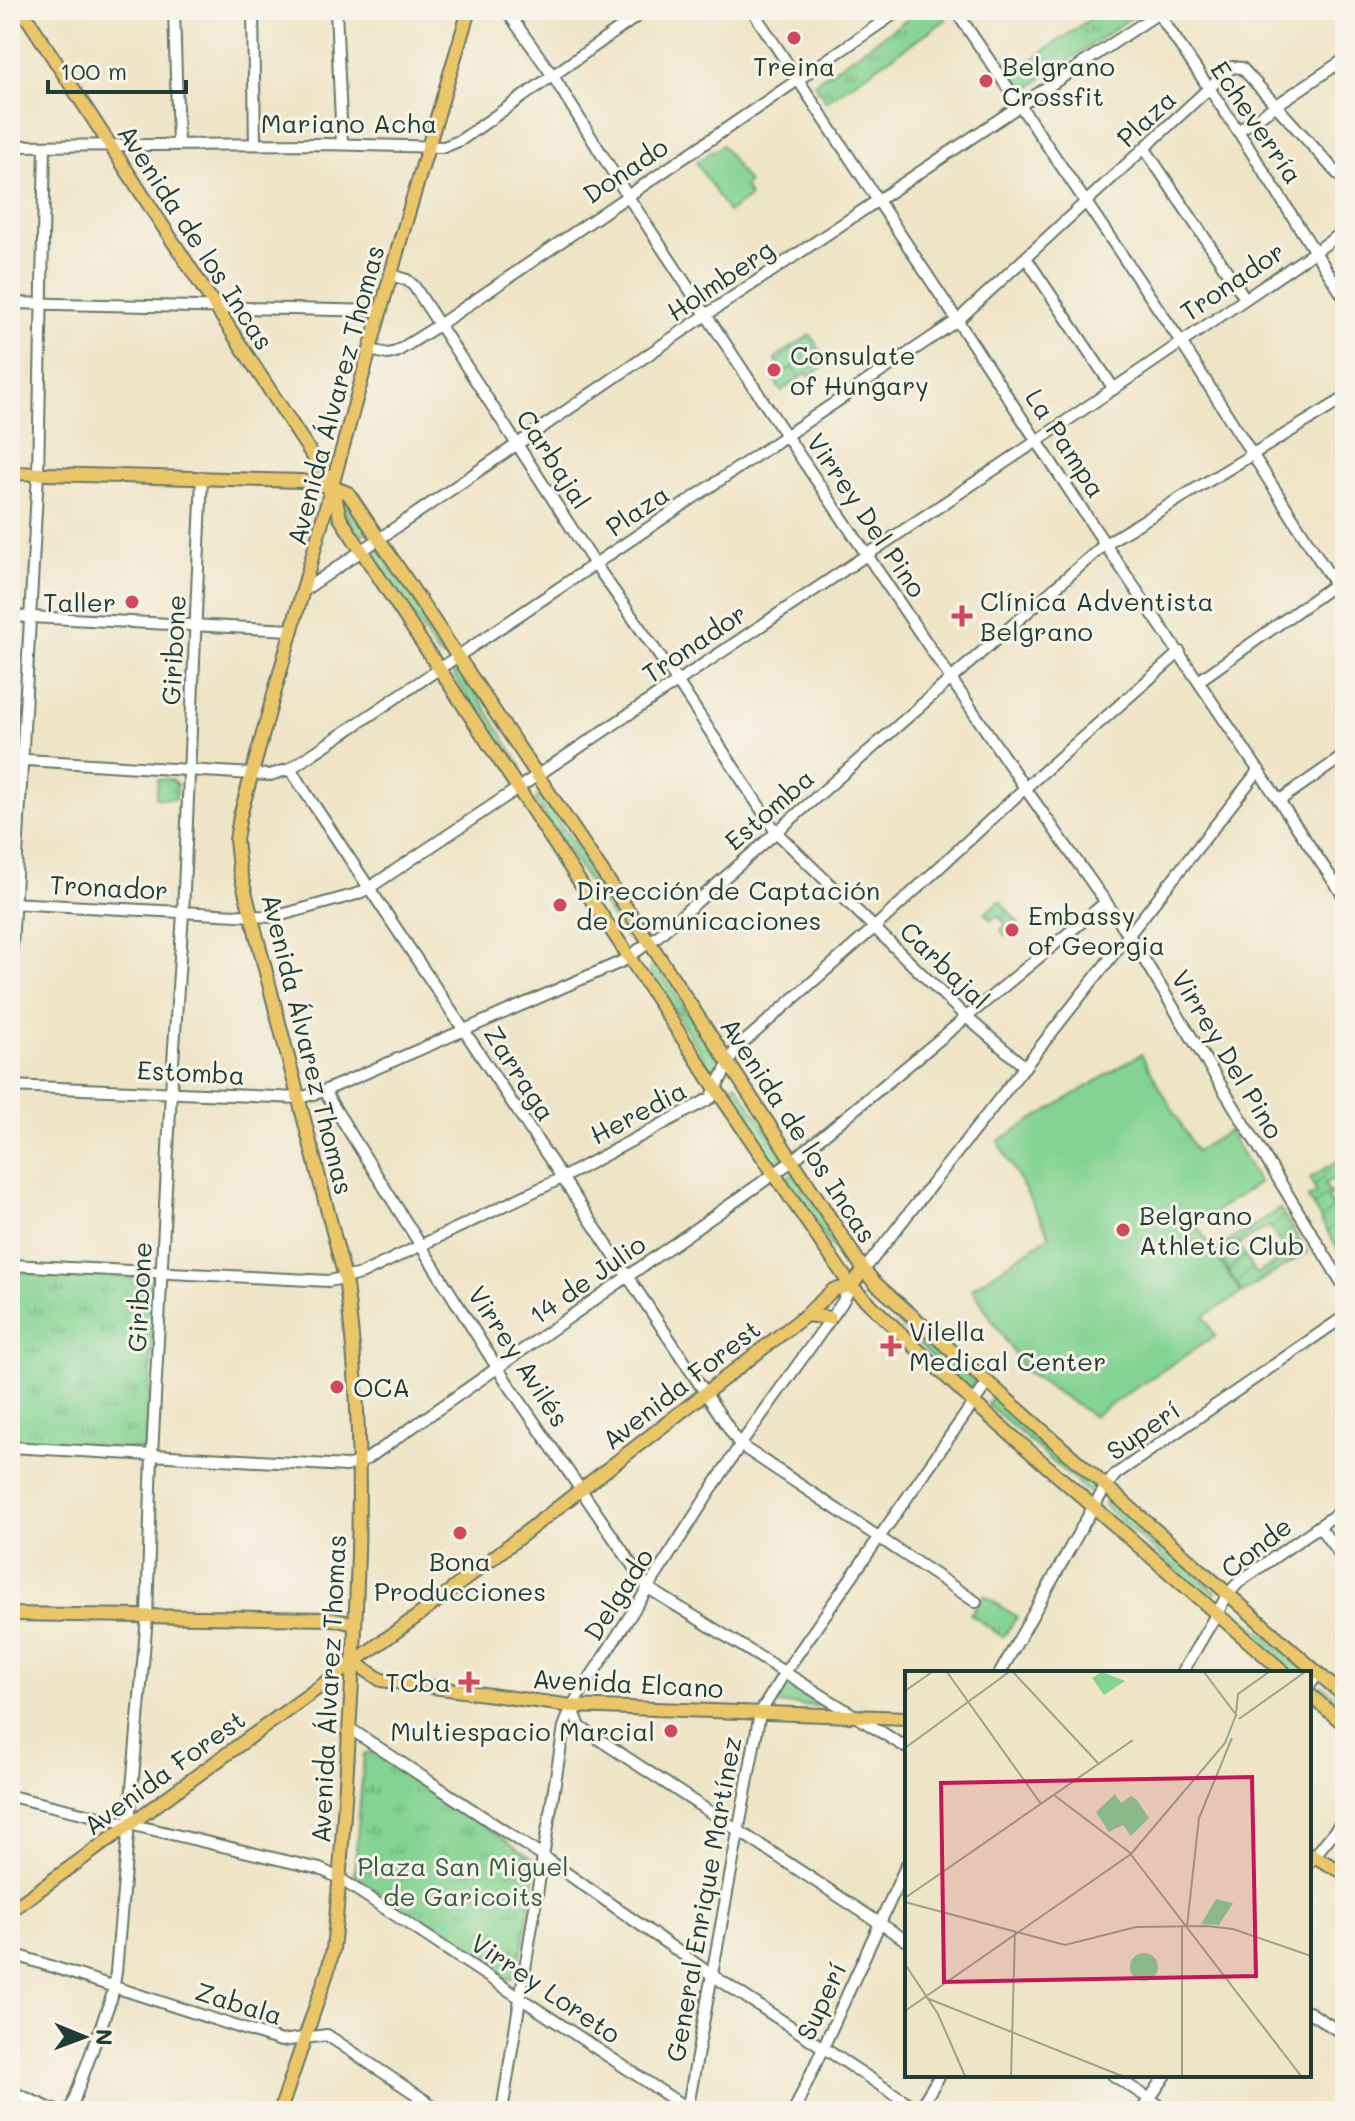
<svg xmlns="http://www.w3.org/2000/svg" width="1355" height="2121" viewBox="0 0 1355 2121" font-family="Mali,sans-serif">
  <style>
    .grass { fill: #83d393; stroke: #518864; stroke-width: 2 }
    .park { fill: url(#park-tufts); stroke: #518864; stroke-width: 2 }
    .garden { fill: url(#garden-furrows); stroke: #518864; stroke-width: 2; fill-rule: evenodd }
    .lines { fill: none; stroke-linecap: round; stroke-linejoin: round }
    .minor-casing { stroke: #677767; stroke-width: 14 }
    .major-casing { stroke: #677767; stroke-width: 16 }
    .minor { stroke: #fff; stroke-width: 10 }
    .major { stroke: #ebc669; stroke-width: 12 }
    .poi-dot { fill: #d1495b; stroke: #f7f3e8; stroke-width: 3 }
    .labels { text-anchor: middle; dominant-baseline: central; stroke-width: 6; stroke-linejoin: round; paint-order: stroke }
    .poi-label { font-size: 26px; fill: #1f3d34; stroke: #f7f3e8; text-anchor: start }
    .street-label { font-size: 26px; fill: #1f3d34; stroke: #f7f3e8 }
    .park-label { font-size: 26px; fill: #335b47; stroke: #f7f3e8 }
    .inset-road { fill: none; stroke: #9ba18c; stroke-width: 2 }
    .view { fill: #c2185b; fill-opacity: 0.15; stroke: #c2185b; stroke-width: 4 }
    .inset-edge { fill: none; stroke: #1f3d34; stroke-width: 4 }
  </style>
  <defs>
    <pattern id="park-tufts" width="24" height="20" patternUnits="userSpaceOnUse" patternTransform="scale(2)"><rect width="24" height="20" fill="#83d393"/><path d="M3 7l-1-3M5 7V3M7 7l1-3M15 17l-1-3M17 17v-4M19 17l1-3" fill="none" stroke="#6bac79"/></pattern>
    <pattern id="garden-furrows" width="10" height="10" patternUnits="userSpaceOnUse" patternTransform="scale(2)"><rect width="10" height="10" fill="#83d393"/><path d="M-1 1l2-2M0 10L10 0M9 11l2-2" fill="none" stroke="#6bac79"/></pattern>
  </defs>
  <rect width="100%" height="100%" fill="#f7f3e8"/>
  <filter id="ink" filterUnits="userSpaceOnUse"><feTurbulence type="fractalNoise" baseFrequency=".0125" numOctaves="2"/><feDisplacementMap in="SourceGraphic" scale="16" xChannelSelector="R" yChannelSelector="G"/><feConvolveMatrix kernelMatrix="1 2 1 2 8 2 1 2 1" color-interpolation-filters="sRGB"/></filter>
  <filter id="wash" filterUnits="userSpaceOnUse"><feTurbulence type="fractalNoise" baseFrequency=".006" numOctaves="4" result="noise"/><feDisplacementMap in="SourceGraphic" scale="32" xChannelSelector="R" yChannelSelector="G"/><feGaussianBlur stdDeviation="1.8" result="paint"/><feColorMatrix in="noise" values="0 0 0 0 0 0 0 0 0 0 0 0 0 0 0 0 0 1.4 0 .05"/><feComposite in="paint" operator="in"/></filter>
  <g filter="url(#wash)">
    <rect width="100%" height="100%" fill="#eee4c6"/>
    <g class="grass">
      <path d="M722 145 748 183 744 187 750 197 728 212 696 162Z"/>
      <path d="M792 367 800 378 781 391 774 379Z"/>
      <path d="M1141 1054 1196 1151 1229 1131 1259 1183 1196 1224 1241 1294 1204 1316 1215 1336 1093 1416 1025 1371 972 1288 1050 1236 998 1141Z"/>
    </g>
    <g class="park">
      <path d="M921 10H939L946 20 826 101 814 83Z"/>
      <path d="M1103 10H1142L1024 91 1012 73Z"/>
      <path d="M346 500 368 529 366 534H358L341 507 342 503Z"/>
      <path d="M376 550H379L449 652 444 658 439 656 376 560Z"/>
      <path d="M456 667 461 668 522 767 520 774H515L453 674 452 669Z"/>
      <path d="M158 779 172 780 177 785 176 799 156 798Z"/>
      <path d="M540 795 636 932 637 936 633 940 626 939 536 803V797Z"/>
      <path d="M655 964 720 1061 716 1067 711 1068 650 974V967Z"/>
      <path d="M736 1083 784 1158 772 1165 725 1092Z"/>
      <path d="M795 1174 852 1259 850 1265H844L787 1181 790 1175Z"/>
      <path d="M10 1271 156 1278 146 1450 10 1442Z"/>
      <path d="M875 1288 975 1381 972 1387 966 1389 868 1296 870 1289Z"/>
      <path d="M992 1397 1094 1485 1089 1493 987 1404Z"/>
      <path d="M1112 1500 1216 1592 1209 1599 1104 1506 1105 1501Z"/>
      <path d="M984 1595 1017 1617 1003 1637 970 1614Z"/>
      <path d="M1237 1611 1305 1670 1304 1673H1292L1231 1620Z"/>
      <path d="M788 1681 824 1706 775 1704Z"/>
      <path d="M1320 1686H1324L1345 1704V1718L1321 1698 1317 1691Z"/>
      <path d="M378 1751 533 1859 535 1877 518 1972 514 1977 507 1980 501 1976 354 1876 364 1754Z"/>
    </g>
    <g class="garden">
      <path d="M810 335 829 363 809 376 807 373 800 378 792 367 783 373 775 358Z"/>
      <path d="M1000 901 1019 924 1005 936 1001 930 1006 925 998 915 991 920 985 913Z"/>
      <path d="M1345 1156V1181L1339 1185 1341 1188 1332 1179 1324 1184 1331 1195 1327 1198 1336 1212 1345 1207V1247L1339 1251 1308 1198 1316 1193 1310 1178Z"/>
      <path d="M1280 1209 1307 1252 1243 1293 1215 1250ZM1269 1226 1287 1255 1256 1274 1238 1245Z"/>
    </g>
  </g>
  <g filter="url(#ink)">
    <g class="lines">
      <g class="minor-casing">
        <g id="minor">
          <path d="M174 10 178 144"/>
          <path d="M253 10 255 144"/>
          <path d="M336 10 342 144"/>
          <path d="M506 10 553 76 627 195 787 437 1025 788 1129 935 1345 1288"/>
          <path d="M752 10 1105 544 1345 898"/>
          <path d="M955 10 1181 342 1345 600"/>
          <path d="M1156 10 1238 131 1345 299"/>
          <path d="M1238 131 1345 59"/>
          <path d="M10 146 323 144 444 147 461 140 646 10"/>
          <path d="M1145 149 1245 298"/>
          <path d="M1026 258 1114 389"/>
          <path d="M391 275 407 280 414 286 595 564 677 681 776 832 965 1016 1025 1067"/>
          <path d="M10 303 381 311"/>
          <path d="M370 350 388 354 396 352 439 325 900 10"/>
          <path d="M303 591 706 315 1163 10"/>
          <path d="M10 616 292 630"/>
          <path d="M1200 680 1345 577"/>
          <path d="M10 759 270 775 290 769 958 320 1232 67 1242 68 1345 182"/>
          <path d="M290 769 740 1445 976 1602"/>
          <path d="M1280 800 1345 755"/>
          <path d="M10 903 274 917 357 894 369 888 1037 441 1345 231"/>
          <path d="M10 984 38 473 45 146"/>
          <path d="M10 1086 299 1098 324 1091 623 961 658 936 1105 544 1345 398"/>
          <path d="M324 1091 498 1369 648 1588 907 1748"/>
          <path d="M10 1265 329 1281 361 1274 562 1178 711 1098 736 1049 874 928 1025 788 1180 652"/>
          <path d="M864 1270 1259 770"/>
          <path d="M10 1447 347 1466 367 1459 791 1162 1106 902"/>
          <path d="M1319 1526 1345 1562"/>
          <path d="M1000 1673 1083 1525 1106 1486 1116 1474 1345 1316"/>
          <path d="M1182 1673 1228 1594 1239 1582 1345 1508"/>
          <path d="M1309 1686 1318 1674"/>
          <path d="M572 1706 580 1727 907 1941"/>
          <path d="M349 1728 542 1856 712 1975 920 2111"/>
          <path d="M10 1796 320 1869 339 1878 691 2111"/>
          <path d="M1309 1863 1345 1818"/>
          <path d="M10 1953 281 2041 327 2035 441 2111"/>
          <path d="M1309 2012 1345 2035"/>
          <path d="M1113 2075 1168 2111"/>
          <path d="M10 2091 56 2111"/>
          <path d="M70 2111 112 1996 116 1972 147 1617 152 1455 171 1092 183 913 202 477"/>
          <path d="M502 2111 564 1727 572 1706 740 1445 842 1303 851 1286"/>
          <path d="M687 2111 760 1713 785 1672 988 1382"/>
          <path d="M794 2111 907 1864"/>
          <path d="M918 2111 940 2075"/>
          <path d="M1141 2111 1166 2075"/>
        </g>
      </g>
      <g class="major-casing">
        <g id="major">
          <path d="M22 10 333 487 340 518 716 1089 851 1286 973 1402 1285 1673"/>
          <path d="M10 473 302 481 333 487 348 493 650 943 864 1270 875 1283 1345 1697"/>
          <path d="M806 1315 830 1318"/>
          <path d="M10 1614 332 1619 355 1624"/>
          <path d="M354 1662 381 1680 572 1706 907 1718"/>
          <path d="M1309 1694 1345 1725"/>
          <path d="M1309 1854 1345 1873"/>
          <path d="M10 1911 423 1612 806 1315 833 1290 851 1286 864 1270"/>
          <path d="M280 2111 328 1970 333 1949C342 1866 346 1782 351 1699 360 1559 365 1417 345 1278L239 868 236 840 240 816 401 238 469 10"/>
        </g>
      </g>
      <use href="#minor" class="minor"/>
      <use href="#major" class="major"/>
    </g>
  </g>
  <g class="poi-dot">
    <circle cx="794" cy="38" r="8"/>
    <circle cx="986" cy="81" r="8"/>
    <circle cx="774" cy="370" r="8"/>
    <circle cx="132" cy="602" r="8"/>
    <path d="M958 604h8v8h8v8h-8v8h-8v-8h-8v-8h8z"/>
    <circle cx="560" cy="905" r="8"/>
    <circle cx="1012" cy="930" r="8"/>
    <circle cx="1123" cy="1230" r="8"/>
    <path d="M887 1334h8v8h8v8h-8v8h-8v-8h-8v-8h8z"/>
    <circle cx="337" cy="1387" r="8"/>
    <circle cx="460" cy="1533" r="8"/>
    <path d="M465 1670h8v8h8v8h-8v8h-8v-8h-8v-8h8z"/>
    <circle cx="671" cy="1731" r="8"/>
  </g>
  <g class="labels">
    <g class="poi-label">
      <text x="794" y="66" text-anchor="middle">Treina</text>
      <text x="1002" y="66">Belgrano<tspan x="1002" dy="30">Crossfit</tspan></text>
      <text x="790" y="355">Consulate<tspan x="790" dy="30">of Hungary</tspan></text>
      <text x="980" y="601">Clínica Adventista<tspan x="980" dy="30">Belgrano</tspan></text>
      <text x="116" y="602" text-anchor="end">Taller</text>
      <text x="576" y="890">Dirección de Captación<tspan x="576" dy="30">de Comunicaciones</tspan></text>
      <text x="1028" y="915">Embassy<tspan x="1028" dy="30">of Georgia</tspan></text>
      <text x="1139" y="1215">Belgrano<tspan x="1139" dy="30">Athletic Club</tspan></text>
      <text x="909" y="1331">Vilella<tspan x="909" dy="30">Medical Center</tspan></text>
      <text x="353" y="1387">OCA</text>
      <text x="460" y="1561" text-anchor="middle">Bona<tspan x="460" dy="30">Producciones</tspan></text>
      <text x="451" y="1682" text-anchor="end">TCba</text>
      <text x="655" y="1731" text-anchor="end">Multiespacio Marcial</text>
    </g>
    <g class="street-label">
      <text transform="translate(1146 118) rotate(-43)">Plaza</text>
      <text transform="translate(1257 122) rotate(56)">Echeverría</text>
      <text x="349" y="123">Mariano Acha</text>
      <text transform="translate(625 170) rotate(-34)">Donado</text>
      <text transform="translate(196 237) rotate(57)">Avenida de los Incas</text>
      <text transform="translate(720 280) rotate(-34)">Holmberg</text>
      <text transform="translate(1232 281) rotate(-34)">Tronador</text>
      <text transform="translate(335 395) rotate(-75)">Avenida Álvarez Thomas</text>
      <text transform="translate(1066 443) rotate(57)">La Pampa</text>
      <text transform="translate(554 459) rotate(57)">Carbajal</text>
      <text transform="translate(637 510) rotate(-34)">Plaza</text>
      <text transform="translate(867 515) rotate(56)">Virrey Del Pino</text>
      <text transform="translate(694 643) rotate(-34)">Tronador</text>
      <text transform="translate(173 650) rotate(-87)">Giribone</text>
      <text transform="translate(769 809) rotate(-41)">Estomba</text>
      <text transform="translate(109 887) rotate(3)">Tronador</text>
      <text transform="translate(945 965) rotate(44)">Carbajal</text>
      <text transform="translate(308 1044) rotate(76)">Avenida Álvarez Thomas</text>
      <text transform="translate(1228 1054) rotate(59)">Virrey Del Pino</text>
      <text transform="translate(191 1072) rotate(3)">Estomba</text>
      <text transform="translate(520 1073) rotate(57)">Zarraga</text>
      <text transform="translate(638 1112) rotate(-28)">Heredia</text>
      <text transform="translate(799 1130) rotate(57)">Avenida de los Incas</text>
      <text transform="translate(587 1279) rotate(-35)">14 de Julio</text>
      <text transform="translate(139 1297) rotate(-87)">Giribone</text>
      <text transform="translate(519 1356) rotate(57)">Virrey Avilés</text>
      <text transform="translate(681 1384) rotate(-38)">Avenida Forest</text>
      <text transform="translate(1143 1430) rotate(-35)">Superí</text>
      <text transform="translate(1256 1547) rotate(-38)">Conde</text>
      <text transform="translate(618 1594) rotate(-57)">Delgado</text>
      <text transform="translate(628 1683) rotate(3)">Avenida Elcano</text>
      <text transform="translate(328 1689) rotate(-87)">Avenida Álvarez Thomas</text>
      <text transform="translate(164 1772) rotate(-36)">Avenida Forest</text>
      <text transform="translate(703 1899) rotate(-80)">General Enrique Martínez</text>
      <text transform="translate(546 1988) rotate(34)">Virrey Loreto</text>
      <text transform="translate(821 2001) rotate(-65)">Superí</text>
      <text transform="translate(239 2003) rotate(17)">Zabala</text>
    </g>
    <g class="park-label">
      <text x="463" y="1866">Plaza San Miguel<tspan x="463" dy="30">de Garicoits</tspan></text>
    </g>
  </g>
  <g transform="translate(905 1671)">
    <rect width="406" height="406" fill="#eee4c6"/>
    <path d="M210 123 216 132 226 125 232 129 244 147 226 165 218 154 204 161 191 141Z" fill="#83d393"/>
    <path d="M197 1 220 10 199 24 187 7ZM311 228 328 232 314 254 296 253ZM225 296a14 14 0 1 1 28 0a14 14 0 1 1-28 0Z" fill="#83d393"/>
    <path class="inset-road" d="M42 1 136 133M108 1 194 93M299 1 332 45M0 20 27 1M331 42 333 23 364 1M334 48 400 1M0 77 104 1M149 124 224 181M224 181 396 405M0 227 228 69M0 231 160 274 231 256 302 255 328 258 406 285M277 255V405M282 255 294 147 327 67M0 293 33 343 60 405M24 328 217 405M0 340 226 183 320 72 331 44M106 405 110 261"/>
    <path class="view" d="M347 106 351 305 39 311 36 112Z"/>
    <rect width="406" height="406" class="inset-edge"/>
  </g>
  <rect width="1355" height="2121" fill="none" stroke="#f7f3e8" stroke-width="40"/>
  <g transform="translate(84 2037) rotate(91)" stroke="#f7f3e8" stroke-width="6" paint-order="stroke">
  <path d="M0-6L14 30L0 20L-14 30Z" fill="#1f3d34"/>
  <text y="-12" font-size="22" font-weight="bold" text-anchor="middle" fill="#1f3d34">N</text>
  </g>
  <path d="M48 80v12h138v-12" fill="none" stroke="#1f3d34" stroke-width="4"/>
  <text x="60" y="80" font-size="24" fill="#1f3d34" stroke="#f7f3e8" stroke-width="6" paint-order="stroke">100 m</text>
</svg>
